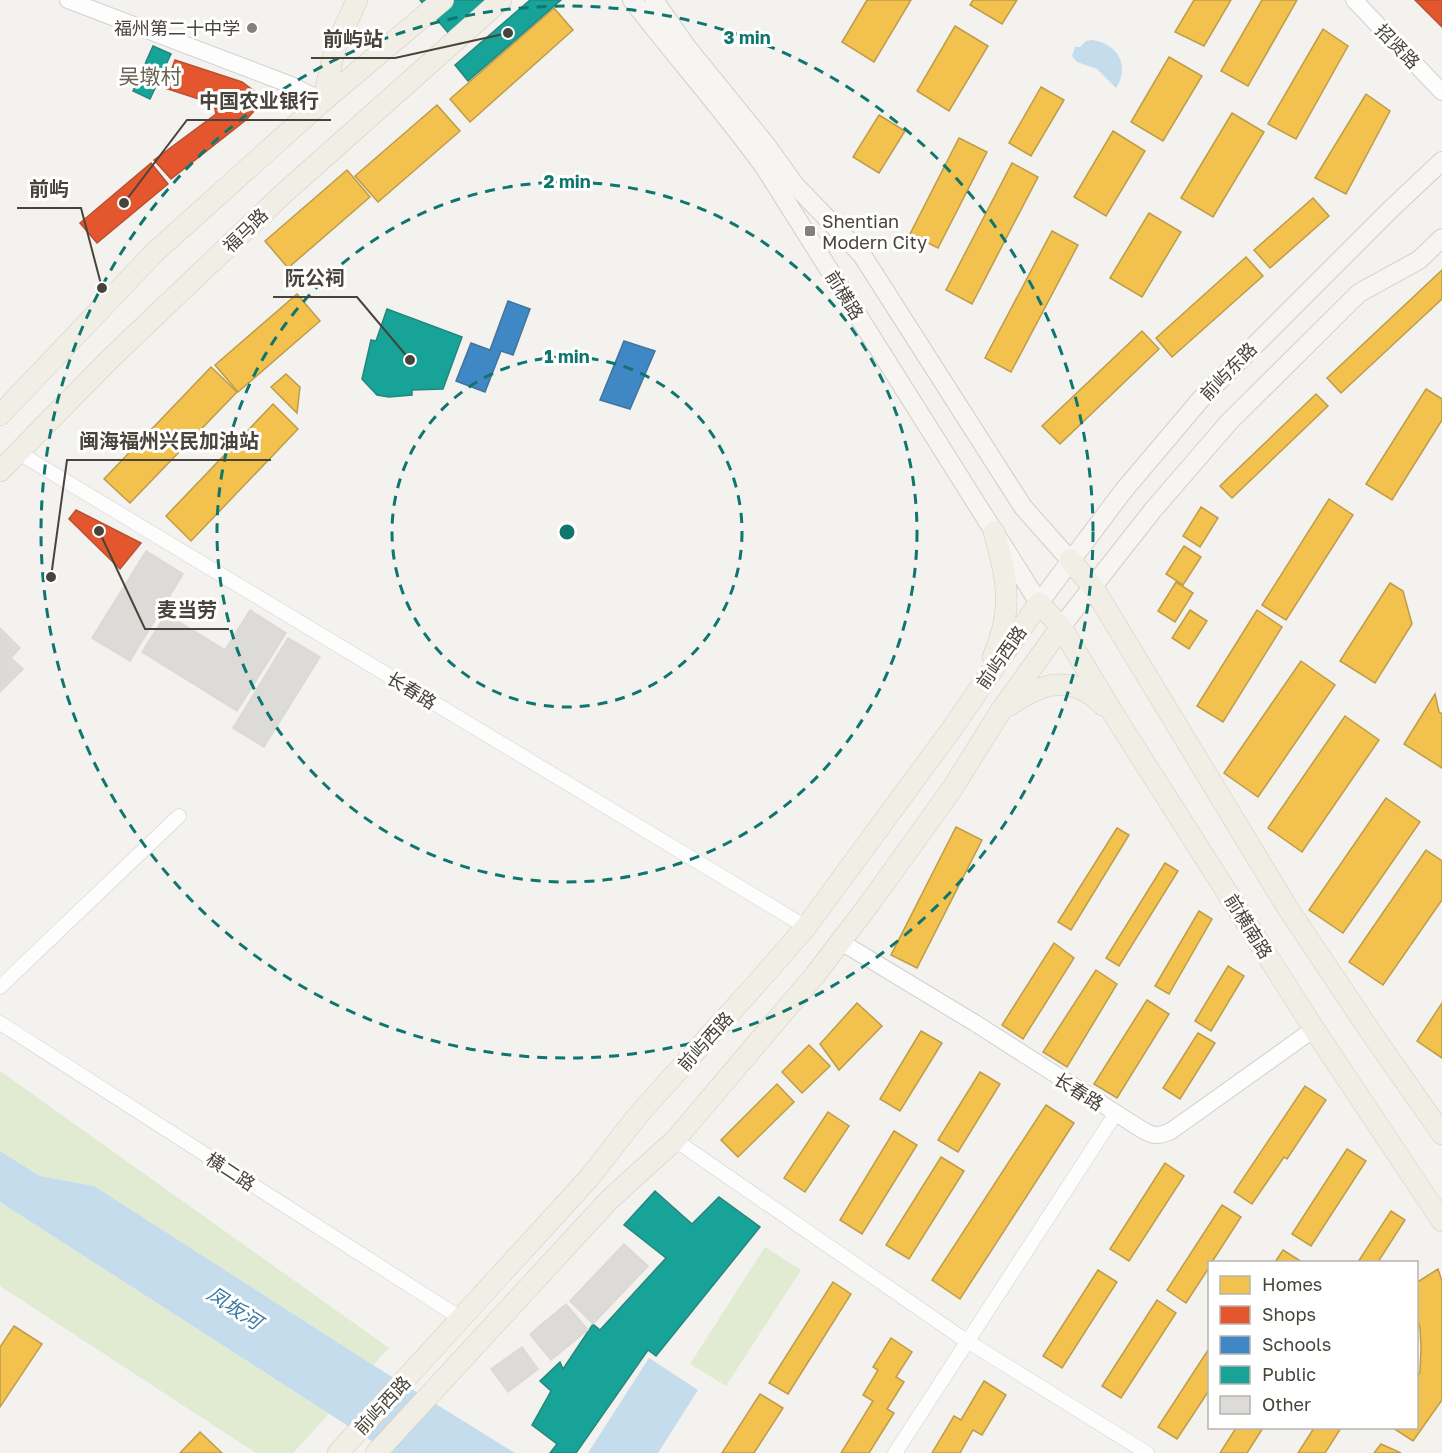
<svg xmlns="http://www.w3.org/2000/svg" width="1442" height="1453" viewBox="0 0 1442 1453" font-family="'Golos Text','Noto Sans SC',sans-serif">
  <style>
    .green { fill: #e0ebd2 }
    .water { fill: #c4dcec }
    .homes { fill: #f2c14e; stroke: #bf9c48; stroke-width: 1.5 }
    .shops { fill: #e4572e; stroke: #b65132; stroke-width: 1.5 }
    .schools { fill: #3f88c5; stroke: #42749c; stroke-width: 1.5 }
    .public { fill: #17a398; stroke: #26867c; stroke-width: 1.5 }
    .building { fill: #dddbd7; stroke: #dbd9d5; stroke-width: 1.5 }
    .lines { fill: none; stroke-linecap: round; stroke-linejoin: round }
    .minor-casing { stroke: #d1d0cc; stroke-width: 15 }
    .tertiary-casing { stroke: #d1d0cc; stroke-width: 18 }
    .secondary-casing { stroke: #d2cfc6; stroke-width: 20 }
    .primary-casing { stroke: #d4cdbe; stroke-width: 22 }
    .minor { stroke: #fdfdfd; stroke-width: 14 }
    .tertiary { stroke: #fdfdfd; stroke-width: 16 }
    .secondary { stroke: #f7f5f2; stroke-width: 18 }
    .primary { stroke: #f1eee6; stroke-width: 21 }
    .ring { fill: none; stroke: #0f766e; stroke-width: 3; stroke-dasharray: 10 8 }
    .poi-dot { fill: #84817a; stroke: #fff; stroke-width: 2 }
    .labels { text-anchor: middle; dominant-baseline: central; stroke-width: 6; stroke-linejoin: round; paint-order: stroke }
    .poi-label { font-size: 18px; fill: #49443b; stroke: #fff; text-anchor: end }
    .street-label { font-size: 18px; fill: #49443b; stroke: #fff }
    .water-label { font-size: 20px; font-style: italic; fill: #3a78a4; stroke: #fff }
    .quarter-label { font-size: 21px; fill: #6b6153; stroke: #fff }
    .centre { fill: #0f766e; stroke: #fff; stroke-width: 3 }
    .ring-label { font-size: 18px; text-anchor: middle; font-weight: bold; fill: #0f766e; stroke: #fff; stroke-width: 6; stroke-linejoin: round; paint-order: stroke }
    .leader { fill: none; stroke: #49443b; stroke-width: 2 }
    .callout-dot { fill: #49443b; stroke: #fff; stroke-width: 2 }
    .callout-label { font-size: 20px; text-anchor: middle; font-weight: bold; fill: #49443b; stroke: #fff; stroke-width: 6; stroke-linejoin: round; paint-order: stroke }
  </style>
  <rect width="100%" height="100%" fill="#f3f2ef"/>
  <g class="green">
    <path d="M0 1071 389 1348 373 1365 94 1186 40 1176 0 1151Z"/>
    <path d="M0 1202 329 1414 293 1453H256L0 1286Z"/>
    <path d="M765 1247 801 1270 726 1386 690 1364Z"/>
  </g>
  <g class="water">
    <path d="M1092 40C1117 43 1131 66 1116 88L1097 69 1077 62 1072 56 1075 47H1080L1086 41Z"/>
    <path d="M0 1151 40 1176 94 1186 373 1365 515 1453H390L0 1202Z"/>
    <path d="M649 1358 698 1390 658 1453H588Z"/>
  </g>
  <g class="homes">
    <path d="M867 0H911L874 62 842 42Z"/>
    <path d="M973 0H1017L1002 24 970 5Z"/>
    <path d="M1194 0H1231L1204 46 1175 32Z"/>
    <path d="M1262 0H1297L1248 86 1221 71Z"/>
    <path d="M554 8 573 30 470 122 450 99Z"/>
    <path d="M955 26 988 46 949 111 917 91Z"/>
    <path d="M1323 29 1348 46 1296 139 1268 124Z"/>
    <path d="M1169 57 1202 76 1163 141 1131 122Z"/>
    <path d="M1041 87 1064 100 1031 156 1009 143Z"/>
    <path d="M1366 94 1390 111 1346 194 1315 178Z"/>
    <path d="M437 105 460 131 378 202 355 176Z"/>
    <path d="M1232 113 1264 132 1213 217 1181 198Z"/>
    <path d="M879 115 905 131 879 173 853 157Z"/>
    <path d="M1113 131 1145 151 1106 216 1074 197Z"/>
    <path d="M959 138 987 152 938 248 910 234Z"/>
    <path d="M1012 163 1038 177 972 304 946 290Z"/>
    <path d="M347 170 370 197 288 268 265 241Z"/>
    <path d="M1313 198 1329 216 1270 268 1254 250Z"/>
    <path d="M1149 213 1181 232 1142 297 1110 278Z"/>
    <path d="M1052 231 1078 245 1011 372 985 358Z"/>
    <path d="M1246 257 1263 276 1172 357 1156 338Z"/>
    <path d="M1442 270V299L1341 393 1327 378Z"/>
    <path d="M297 294 320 321 238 392 215 365Z"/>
    <path d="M1142 331 1159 349 1060 444 1042 426Z"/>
    <path d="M211 367 237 392 130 503 104 479Z"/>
    <path d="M286 374 300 387 297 413 271 387Z"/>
    <path d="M1426 389 1442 399V420L1392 500 1366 484Z"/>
    <path d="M1316 394 1328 406 1232 498 1220 486Z"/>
    <path d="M273 404 298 429 191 541 166 516Z"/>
    <path d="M1329 499 1353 515 1286 620 1262 605Z"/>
    <path d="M1201 507 1218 518 1200 547 1183 536Z"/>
    <path d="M1184 546 1201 557 1183 585 1166 574Z"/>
    <path d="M1176 582 1193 593 1175 622 1158 611Z"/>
    <path d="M1390 583 1403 591 1412 624 1375 683 1340 661Z"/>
    <path d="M1190 610 1207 621 1189 649 1172 638Z"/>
    <path d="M1257 610 1282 627 1223 722 1197 706Z"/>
    <path d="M1301 661 1335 685 1258 797 1224 773Z"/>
    <path d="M1435 694 1439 712 1442 714V768L1404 744Z"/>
    <path d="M1345 716 1379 740 1302 852 1268 828Z"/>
    <path d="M1386 798 1420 822 1343 933 1309 910Z"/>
    <path d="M956 827 982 840 917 968 891 955Z"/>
    <path d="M1117 828 1129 835 1071 930 1058 922Z"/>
    <path d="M1426 850 1442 861V900L1383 985 1349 962Z"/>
    <path d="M1165 863 1178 871 1119 966 1106 958Z"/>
    <path d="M1199 911 1212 919 1169 994 1155 986Z"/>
    <path d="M1054 943 1074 958 1023 1039 1002 1025Z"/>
    <path d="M1228 966 1244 976 1211 1031 1195 1021Z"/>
    <path d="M1096 970 1117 984 1067 1067 1043 1052Z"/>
    <path d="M1147 1000 1169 1014 1117 1098 1094 1084Z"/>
    <path d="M857 1003 882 1026 839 1070 820 1044Z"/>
    <path d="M1442 1003V1058L1417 1041Z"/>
    <path d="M921 1031 942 1043 900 1111 880 1099Z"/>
    <path d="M1198 1033 1215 1043 1180 1099 1163 1088Z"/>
    <path d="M809 1045 830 1066 802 1093 782 1072Z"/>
    <path d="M980 1072 1000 1084 958 1152 938 1140Z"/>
    <path d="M777 1084 794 1102 738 1157 721 1140Z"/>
    <path d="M1305 1086 1326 1100 1287 1159 1284 1157 1252 1204 1234 1192Z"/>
    <path d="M1046 1105 1074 1123 960 1299 932 1280Z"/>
    <path d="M828 1112 849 1126 805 1192 784 1178Z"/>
    <path d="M894 1131 917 1145 862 1234 840 1220Z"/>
    <path d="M1347 1149 1366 1161 1311 1246 1292 1234Z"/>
    <path d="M941 1157 964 1171 909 1259 886 1245Z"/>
    <path d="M1165 1163 1184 1176 1129 1261 1110 1249Z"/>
    <path d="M1222 1205 1241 1217 1212 1262H1210V1266L1186 1303 1167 1290Z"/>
    <path d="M1391 1211 1405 1220 1378 1262H1358Z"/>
    <path d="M1283 1250 1302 1262H1275Z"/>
    <path d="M1438 1269 1442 1281V1400L1413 1441 1393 1428H1416V1378L1420 1372 1421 1348 1420 1328 1416 1314V1283Z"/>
    <path d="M1098 1270 1117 1282 1062 1368 1043 1356Z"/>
    <path d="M833 1282 851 1294 788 1394 769 1383Z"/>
    <path d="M1157 1300 1176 1313 1121 1398 1102 1386Z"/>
    <path d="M14 1326 42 1344 0 1407V1347Z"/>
    <path d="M891 1338 912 1352 896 1377 904 1382 887 1409 894 1413 869 1453H841L873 1401 863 1395 878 1370 873 1367Z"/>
    <path d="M1210 1347V1389L1177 1439 1158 1427Z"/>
    <path d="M984 1381 1006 1395 982 1435 973 1430 960 1453H932L954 1416 961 1420Z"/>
    <path d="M760 1394 783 1408 754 1453H722Z"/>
    <path d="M1236 1428H1263L1247 1453H1220Z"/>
    <path d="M1314 1428H1341L1325 1453H1298Z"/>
    <path d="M200 1432 222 1453H180Z"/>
    <path d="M1381 1444 1401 1453H1374Z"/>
  </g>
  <g class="shops">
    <path d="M1415 0H1442V27Z"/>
    <path d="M175 60 242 82 254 91 256 105 254 111 246 120 171 179 154 160 216 114 214 104 165 88Z"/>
    <path d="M151 163 168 184 97 243 80 223Z"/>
    <path d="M76 510 141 543 120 569 69 519Z"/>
  </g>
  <g class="schools">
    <path d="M508 301 530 309 513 355 501 351 485 392 456 381 471 343 490 350Z"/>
    <path d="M624 341 655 351 630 409 600 400Z"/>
  </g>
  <g class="public">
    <path d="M420 0H507L457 43Z"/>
    <path d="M530 0H561L468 81 455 65Z"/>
    <path d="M153 46 171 54 150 99 133 91Z"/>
    <path d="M387 309 462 337 443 389 412 390V395L389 397 377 395 362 379 371 340 376 341Z"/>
    <path d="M655 1191 692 1224 719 1197 760 1227 656 1356 648 1350 576 1453H550L557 1444 532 1425 551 1391 540 1381 560 1362 563 1369 593 1324 600 1330 666 1258 624 1225Z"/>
  </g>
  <g class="building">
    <path d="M146 551 183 574 130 661 92 638Z"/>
    <path d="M250 610 286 633 237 711 142 652 166 614 225 650Z"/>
    <path d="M0 628 20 648 11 658 23 669 0 692Z"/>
    <path d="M288 638 320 657 264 747 233 728Z"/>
    <path d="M624 1244 648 1266 593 1324 570 1301Z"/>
    <path d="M566 1304 588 1330 551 1360 530 1334Z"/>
    <path d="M522 1347 538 1369 508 1392 491 1369Z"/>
  </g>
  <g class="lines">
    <g class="minor-casing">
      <g id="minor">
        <path d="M19 453 806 927"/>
        <path d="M0 987 179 816"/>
        <path d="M0 1023 462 1319"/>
        <path d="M675 1140 959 1336 1147 1453"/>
        <path d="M895 1453 1116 1113"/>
      </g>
    </g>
    <g class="tertiary-casing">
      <g id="tertiary">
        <path d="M68 0 291 85 323 101"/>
        <path d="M1354 0 1442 92"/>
        <path d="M841 942 975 1023 1130 1122C1146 1132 1153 1140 1171 1131L1314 1029"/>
      </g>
    </g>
    <g class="secondary-casing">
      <g id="secondary">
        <path d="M632 0C676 57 723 110 765 168L1039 603 1124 490 1201 399 1391 209 1442 161"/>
        <path d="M654 0 686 46 767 146 795 185 862 255 1023 507 1070 560"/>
        <path d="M1061 627 1153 510 1229 422 1359 293 1419 260 1442 238"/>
      </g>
    </g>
    <g class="primary-casing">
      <g id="primary">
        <path d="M323 101 335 48 357 0"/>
        <path d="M0 415 155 252 323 101 443 0"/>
        <path d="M0 471 110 359 283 194 501 0"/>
        <path d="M1070 560 1093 587 1287 907 1374 1037 1442 1134"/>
        <path d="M993 657C1014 609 1007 580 994 532"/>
        <path d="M1010 705C1043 682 1072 674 1103 705"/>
        <path d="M338 1453 589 1178 639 1114 758 982 806 927 951 730 1039 603 1061 627 1116 718 1314 1029 1442 1221"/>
        <path d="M376 1453 609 1200 675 1140 815 975 870 903 952 789 1000 712 1061 627"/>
      </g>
    </g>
    <use href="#minor" class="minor"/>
    <use href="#tertiary" class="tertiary"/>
    <use href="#secondary" class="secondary"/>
    <use href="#primary" class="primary"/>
  </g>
  <g class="ring">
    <circle cx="567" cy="532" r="175"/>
    <circle cx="567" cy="532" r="350"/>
    <circle cx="567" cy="532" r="526"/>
  </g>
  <g class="poi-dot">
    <circle cx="252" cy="28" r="6"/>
    <rect x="804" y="225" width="12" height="12" rx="3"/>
  </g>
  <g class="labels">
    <g class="poi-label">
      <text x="240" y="28">福州第二十中学</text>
      <text x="822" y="221" text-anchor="start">Shentian<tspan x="822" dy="21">Modern City</tspan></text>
    </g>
    <g class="street-label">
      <text transform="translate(1398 46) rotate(46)">招贤路</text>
      <text transform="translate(245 230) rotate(-44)">福马路</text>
      <text transform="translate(845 295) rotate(58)">前横路</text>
      <text transform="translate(1228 371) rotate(-46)">前屿东路</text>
      <text transform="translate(1001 657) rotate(-55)">前屿西路</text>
      <text transform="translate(412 690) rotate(31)">长春路</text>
      <text transform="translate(1249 926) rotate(58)">前横南路</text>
      <text transform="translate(705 1041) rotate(-48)">前屿西路</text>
      <text transform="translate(1079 1091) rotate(32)">长春路</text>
      <text transform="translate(231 1171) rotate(33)">横二路</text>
      <text transform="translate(382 1405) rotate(-47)">前屿西路</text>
    </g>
    <g class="water-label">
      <text transform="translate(235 1307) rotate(33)">凤坂河</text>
    </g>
    <g class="quarter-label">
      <text x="150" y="76">吴墩村</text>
    </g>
  </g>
  <circle cx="567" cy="532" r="9" class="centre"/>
  <g class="ring-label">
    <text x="747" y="44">3 min</text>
    <text x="567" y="188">2 min</text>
    <text x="567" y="363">1 min</text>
  </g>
  <path class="leader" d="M508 33L395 58H311M124 203L187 120H331M102 288L81 208H17M410 360L357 297H273M51 577L67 460H271M99 531L145 629H229"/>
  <g class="callout-dot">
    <circle cx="508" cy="33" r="6"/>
    <circle cx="124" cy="203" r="6"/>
    <circle cx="102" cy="288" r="6"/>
    <circle cx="410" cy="360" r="6"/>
    <circle cx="51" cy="577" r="6"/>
    <circle cx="99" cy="531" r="6"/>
  </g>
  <g class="callout-label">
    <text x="353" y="46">前屿站</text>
    <text x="259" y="108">中国农业银行</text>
    <text x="49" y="196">前屿</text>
    <text x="315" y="285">阮公祠</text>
    <text x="169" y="448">闽海福州兴民加油站</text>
    <text x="187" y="617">麦当劳</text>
  </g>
  <rect x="1208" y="1261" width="210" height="168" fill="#ffffff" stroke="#b6b4b1" stroke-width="1.5"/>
  <rect x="1220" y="1276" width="30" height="18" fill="#f2c14e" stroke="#b6b4b1" stroke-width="1.5"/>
  <text x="1262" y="1291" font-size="18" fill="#49443b">Homes</text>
  <rect x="1220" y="1306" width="30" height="18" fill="#e4572e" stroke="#b6b4b1" stroke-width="1.5"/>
  <text x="1262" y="1321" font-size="18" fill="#49443b">Shops</text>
  <rect x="1220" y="1336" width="30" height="18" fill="#3f88c5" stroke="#b6b4b1" stroke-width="1.5"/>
  <text x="1262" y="1351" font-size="18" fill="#49443b">Schools</text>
  <rect x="1220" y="1366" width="30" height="18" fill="#17a398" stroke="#b6b4b1" stroke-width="1.5"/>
  <text x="1262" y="1381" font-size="18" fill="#49443b">Public</text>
  <rect x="1220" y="1396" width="30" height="18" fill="#dddbd7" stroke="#b6b4b1" stroke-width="1.5"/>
  <text x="1262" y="1411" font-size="18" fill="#49443b">Other</text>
</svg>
